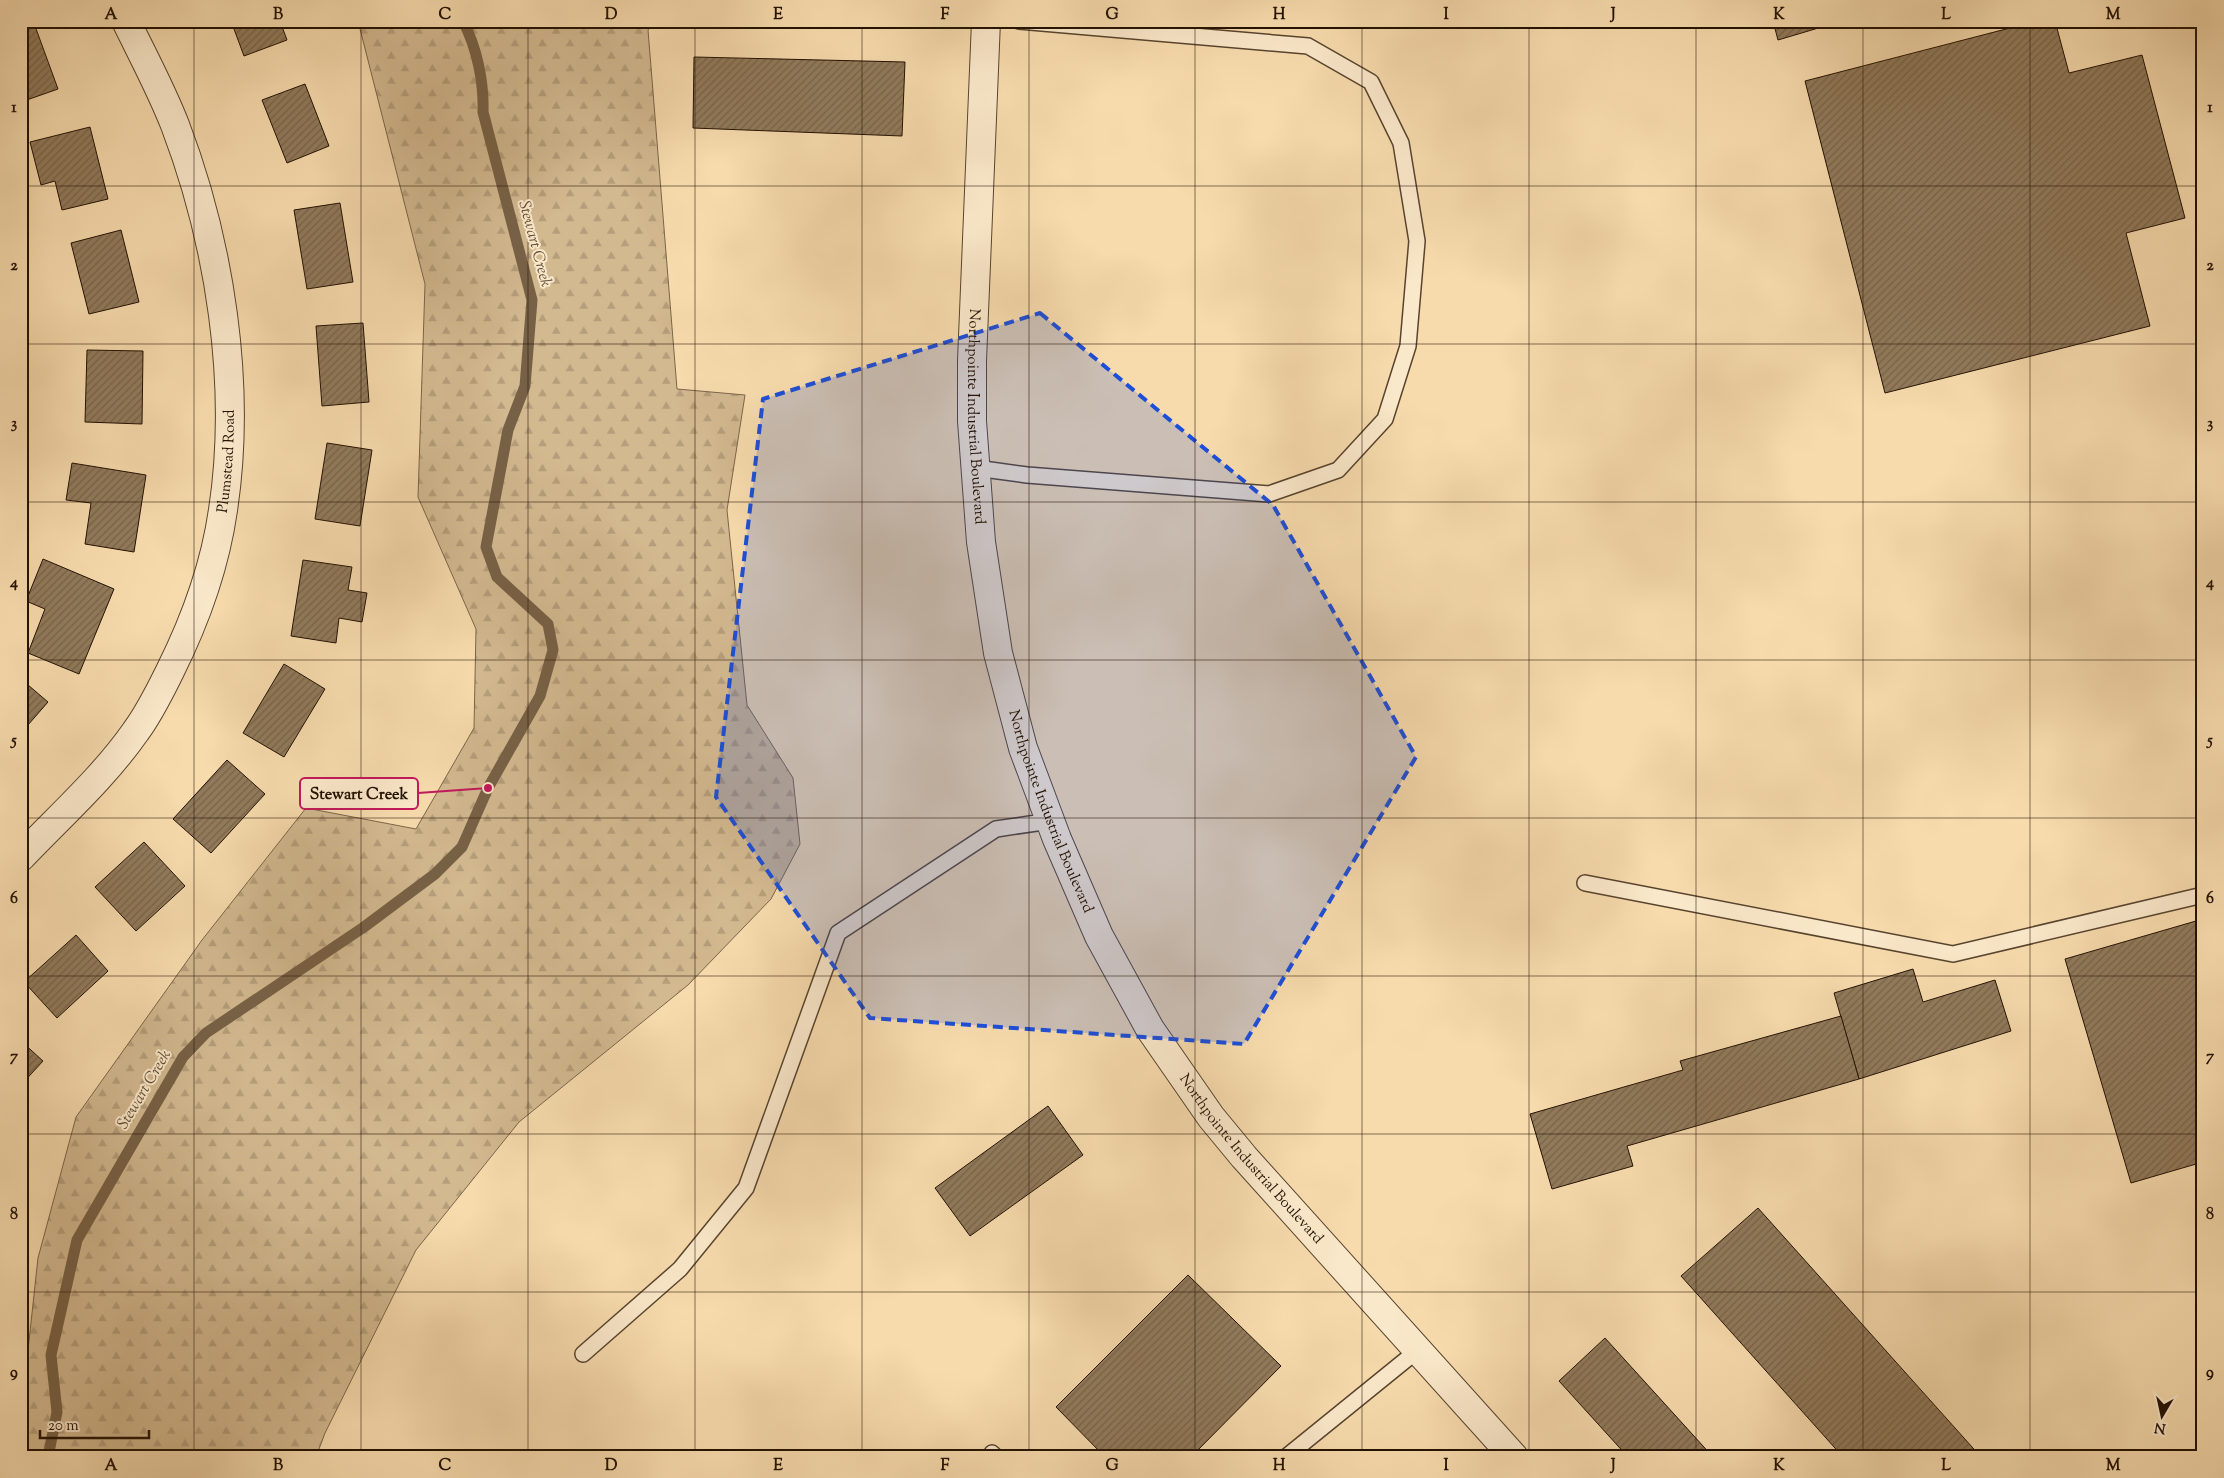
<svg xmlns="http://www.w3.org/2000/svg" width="2224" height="1478" viewBox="0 0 2224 1478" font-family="'Sorts Mill Goudy',serif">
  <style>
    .forest { fill: url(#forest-firs); stroke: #7b654a }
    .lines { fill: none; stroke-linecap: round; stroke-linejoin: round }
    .stream { stroke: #776146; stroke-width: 11 }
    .building { fill: url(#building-hatch); stroke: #231103 }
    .service-casing { stroke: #58442e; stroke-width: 18 }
    .minor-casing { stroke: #58442e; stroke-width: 30 }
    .service { stroke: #fae8ca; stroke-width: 15 }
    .minor { stroke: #fae8ca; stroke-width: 28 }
    .marked { fill: #1d4ed8; fill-opacity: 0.2; stroke: #1d4ed8; stroke-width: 4; stroke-dasharray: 10 6; stroke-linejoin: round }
    .grid { fill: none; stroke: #231103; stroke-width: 1; stroke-opacity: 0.55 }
    .labels { text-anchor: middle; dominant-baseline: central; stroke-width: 4; stroke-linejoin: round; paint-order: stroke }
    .street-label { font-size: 15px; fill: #231103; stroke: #fae8ca }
    .water-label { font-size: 16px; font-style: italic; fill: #624d35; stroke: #fae8ca }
    .leader { fill: none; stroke: #c2185b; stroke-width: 2 }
    .callout-dot { fill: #c2185b; stroke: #fae8ca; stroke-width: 2 }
    .callout { fill: #fae8ca; stroke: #c2185b; stroke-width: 2 }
    .callout-label { font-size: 16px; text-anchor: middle; font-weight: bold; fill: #231103 }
    .neatline { fill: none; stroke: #231103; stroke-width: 2 }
    .grid-label { font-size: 16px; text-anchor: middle; font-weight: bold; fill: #231103 }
  </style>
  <defs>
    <pattern id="forest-firs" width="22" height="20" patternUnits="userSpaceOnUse" patternTransform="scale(1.25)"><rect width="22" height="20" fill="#d3b990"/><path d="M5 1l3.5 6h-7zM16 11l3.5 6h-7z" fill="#b59e7b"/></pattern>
    <pattern id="building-hatch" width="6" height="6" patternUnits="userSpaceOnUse" patternTransform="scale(1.25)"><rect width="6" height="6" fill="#917a5b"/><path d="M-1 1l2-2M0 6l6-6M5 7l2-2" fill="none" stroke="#766349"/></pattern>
  </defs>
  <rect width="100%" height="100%" fill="#f7dbad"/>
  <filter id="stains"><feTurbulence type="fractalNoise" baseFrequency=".004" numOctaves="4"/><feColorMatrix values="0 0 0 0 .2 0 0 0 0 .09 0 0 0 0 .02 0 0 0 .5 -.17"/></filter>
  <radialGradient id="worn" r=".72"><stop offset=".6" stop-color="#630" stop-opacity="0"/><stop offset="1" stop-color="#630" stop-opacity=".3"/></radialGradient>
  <path class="forest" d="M358 21H655L648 30 677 389 745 395 727 510 747 705 793 778 800 844 771 899 688 985 519 1122 416 1250 325 1433 316 1457H21V1415L38 1258 76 1117 202 940 306 808 416 829 474 728 476 629 418 497 425 284Z"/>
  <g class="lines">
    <path class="stream" d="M48 1457 57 1412 51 1355 77 1240 183 1057 206 1033 364 927 435 874 462 847 488 788 540 696 553 650 548 624 497 577 486 547 508 430 525 386 532 300 483 112C484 82 477 48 463 21"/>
  </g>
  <g class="building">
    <path d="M231 21H280L287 40 244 56Z"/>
    <path d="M1773 21H1842L1778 40Z"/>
    <path d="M2037 21H2055L2069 73 2142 55 2185 218 2126 233 2150 326 1885 393 1805 81Z"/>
    <path d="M35 26 58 89 21 102V31Z"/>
    <path d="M694 57 905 62 902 136 693 128Z"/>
    <path d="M305 84 329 146 287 163 262 100Z"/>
    <path d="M90 127 108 199 62 210 55 181 41 185 30 142Z"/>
    <path d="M340 203 353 282 307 289 294 210Z"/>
    <path d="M121 230 139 302 89 314 71 243Z"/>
    <path d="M363 323 369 402 322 406 316 326Z"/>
    <path d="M87 350 143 351 142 424 85 422Z"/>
    <path d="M327 443 372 450 360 526 315 519Z"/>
    <path d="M72 463 146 475 134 552 85 544 91 503 66 500Z"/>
    <path d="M43 559 114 589 79 674 28 653 45 609 26 601Z"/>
    <path d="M303 560 352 567 348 590 367 593 362 622 339 618 336 643 291 636Z"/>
    <path d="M284 664 325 689 284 757 243 733Z"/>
    <path d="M21 679 48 702 21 733Z"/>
    <path d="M227 760 265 794 211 853 173 819Z"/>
    <path d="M144 842 185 886 136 931 95 887Z"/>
    <path d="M2196 921 2203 945V1162L2131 1183 2065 959Z"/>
    <path d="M76 935 108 971 57 1018 24 982Z"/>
    <path d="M1913 969 1923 1002 1995 980 2011 1031 1859 1079 1834 993Z"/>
    <path d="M1841 1016 1859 1079 1627 1146 1633 1166 1552 1189 1530 1114 1683 1070 1680 1061Z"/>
    <path d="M21 1041 43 1061 21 1085Z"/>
    <path d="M1048 1106 1083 1155 970 1236 935 1188Z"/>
    <path d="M1758 1208 1981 1457H1843L1681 1276Z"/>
    <path d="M1188 1275 1281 1366 1191 1457H1105L1056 1407Z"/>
    <path d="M1605 1338 1713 1457H1628L1559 1381Z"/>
  </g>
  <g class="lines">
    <g class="service-casing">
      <g id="service">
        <path d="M976 468 1027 475 1269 494 1338 470 1385 419 1408 346 1417 241 1401 143 1371 82 1308 46 1019 21"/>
        <path d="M1585 883 1953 954 2203 895"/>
        <path d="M583 1354 680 1269 746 1188 838 933 996 829 1050 821"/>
        <path d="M992 1453 996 1457"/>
        <path d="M1286 1457 1418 1350"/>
      </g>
    </g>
    <g class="minor-casing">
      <g id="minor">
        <path id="s1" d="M986 21 972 361V421L981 542 998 653 1023 748 1057 839 1099 936 1150 1029 1211 1117 1244 1157 1514 1457"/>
        <path id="s2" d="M21 857C60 816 104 777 136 731 150 712 160 691 170 671 195 621 215 566 223 510 242 385 220 243 175 125 161 89 143 56 126 21"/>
      </g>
    </g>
    <use href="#service" class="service"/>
    <use href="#minor" class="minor"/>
  </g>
  <path class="marked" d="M1040 313 1273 505 1416 757 1244 1044 870 1018 716 797 763 399Z"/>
  <path class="grid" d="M194 21V1457M361 21V1457M528 21V1457M695 21V1457M862 21V1457M1029 21V1457M1195 21V1457M1362 21V1457M1529 21V1457M1696 21V1457M1863 21V1457M2030 21V1457M21 186H2203M21 344H2203M21 502H2203M21 660H2203M21 818H2203M21 976H2203M21 1134H2203M21 1292H2203"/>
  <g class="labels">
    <g class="street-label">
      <text stroke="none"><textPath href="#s1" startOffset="396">Northpointe Industrial Boulevard</textPath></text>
      <text stroke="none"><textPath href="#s2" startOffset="459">Plumstead Road</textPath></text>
      <text stroke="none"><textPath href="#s1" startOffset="801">Northpointe Industrial Boulevard</textPath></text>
      <text stroke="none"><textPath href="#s1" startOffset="1206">Northpointe Industrial Boulevard</textPath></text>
    </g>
    <g class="water-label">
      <text transform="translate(534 244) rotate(75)">Stewart Creek</text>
      <text transform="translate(145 1090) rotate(-59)">Stewart Creek</text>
    </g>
  </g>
  <path class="leader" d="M488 788L418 793"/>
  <circle class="callout-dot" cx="488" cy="788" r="5"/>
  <rect class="callout" x="300" y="778" width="118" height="31" rx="5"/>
  <g class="callout-label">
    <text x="359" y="799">Stewart Creek</text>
  </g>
  <rect width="2224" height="1478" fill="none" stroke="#f7dbad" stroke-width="55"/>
  <g transform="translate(2162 1416) rotate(189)" stroke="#fae8ca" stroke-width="4" paint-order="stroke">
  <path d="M0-4L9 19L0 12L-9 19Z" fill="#231103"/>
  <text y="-8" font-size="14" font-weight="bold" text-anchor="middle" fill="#231103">N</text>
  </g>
  <path d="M40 1430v8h109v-8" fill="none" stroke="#231103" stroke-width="2.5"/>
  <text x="48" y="1430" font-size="15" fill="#231103" stroke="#fae8ca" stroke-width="4" paint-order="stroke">20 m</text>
  <rect x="28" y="28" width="2168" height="1422" class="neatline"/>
  <g class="grid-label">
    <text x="111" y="19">A</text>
    <text x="278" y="19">B</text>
    <text x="445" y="19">C</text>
    <text x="611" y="19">D</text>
    <text x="778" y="19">E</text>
    <text x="945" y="19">F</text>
    <text x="1112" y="19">G</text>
    <text x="1279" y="19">H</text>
    <text x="1446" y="19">I</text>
    <text x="1613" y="19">J</text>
    <text x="1779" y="19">K</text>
    <text x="1946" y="19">L</text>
    <text x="2113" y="19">M</text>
    <text x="14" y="112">1</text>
    <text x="2210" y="112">1</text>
    <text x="14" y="270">2</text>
    <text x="2210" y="270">2</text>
    <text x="14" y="428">3</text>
    <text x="2210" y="428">3</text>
    <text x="14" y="587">4</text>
    <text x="2210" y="587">4</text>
    <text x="14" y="745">5</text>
    <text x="2210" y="745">5</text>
    <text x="14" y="903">6</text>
    <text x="2210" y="903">6</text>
    <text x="14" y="1061">7</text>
    <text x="2210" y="1061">7</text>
    <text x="14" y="1219">8</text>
    <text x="2210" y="1219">8</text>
    <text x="14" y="1377">9</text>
    <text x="2210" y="1377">9</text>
    <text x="111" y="1470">A</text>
    <text x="278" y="1470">B</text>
    <text x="445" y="1470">C</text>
    <text x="611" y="1470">D</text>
    <text x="778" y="1470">E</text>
    <text x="945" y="1470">F</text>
    <text x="1112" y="1470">G</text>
    <text x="1279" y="1470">H</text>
    <text x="1446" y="1470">I</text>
    <text x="1613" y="1470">J</text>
    <text x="1779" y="1470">K</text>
    <text x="1946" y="1470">L</text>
    <text x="2113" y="1470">M</text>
  </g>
  <rect width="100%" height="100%" filter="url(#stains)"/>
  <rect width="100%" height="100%" fill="url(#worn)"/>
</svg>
